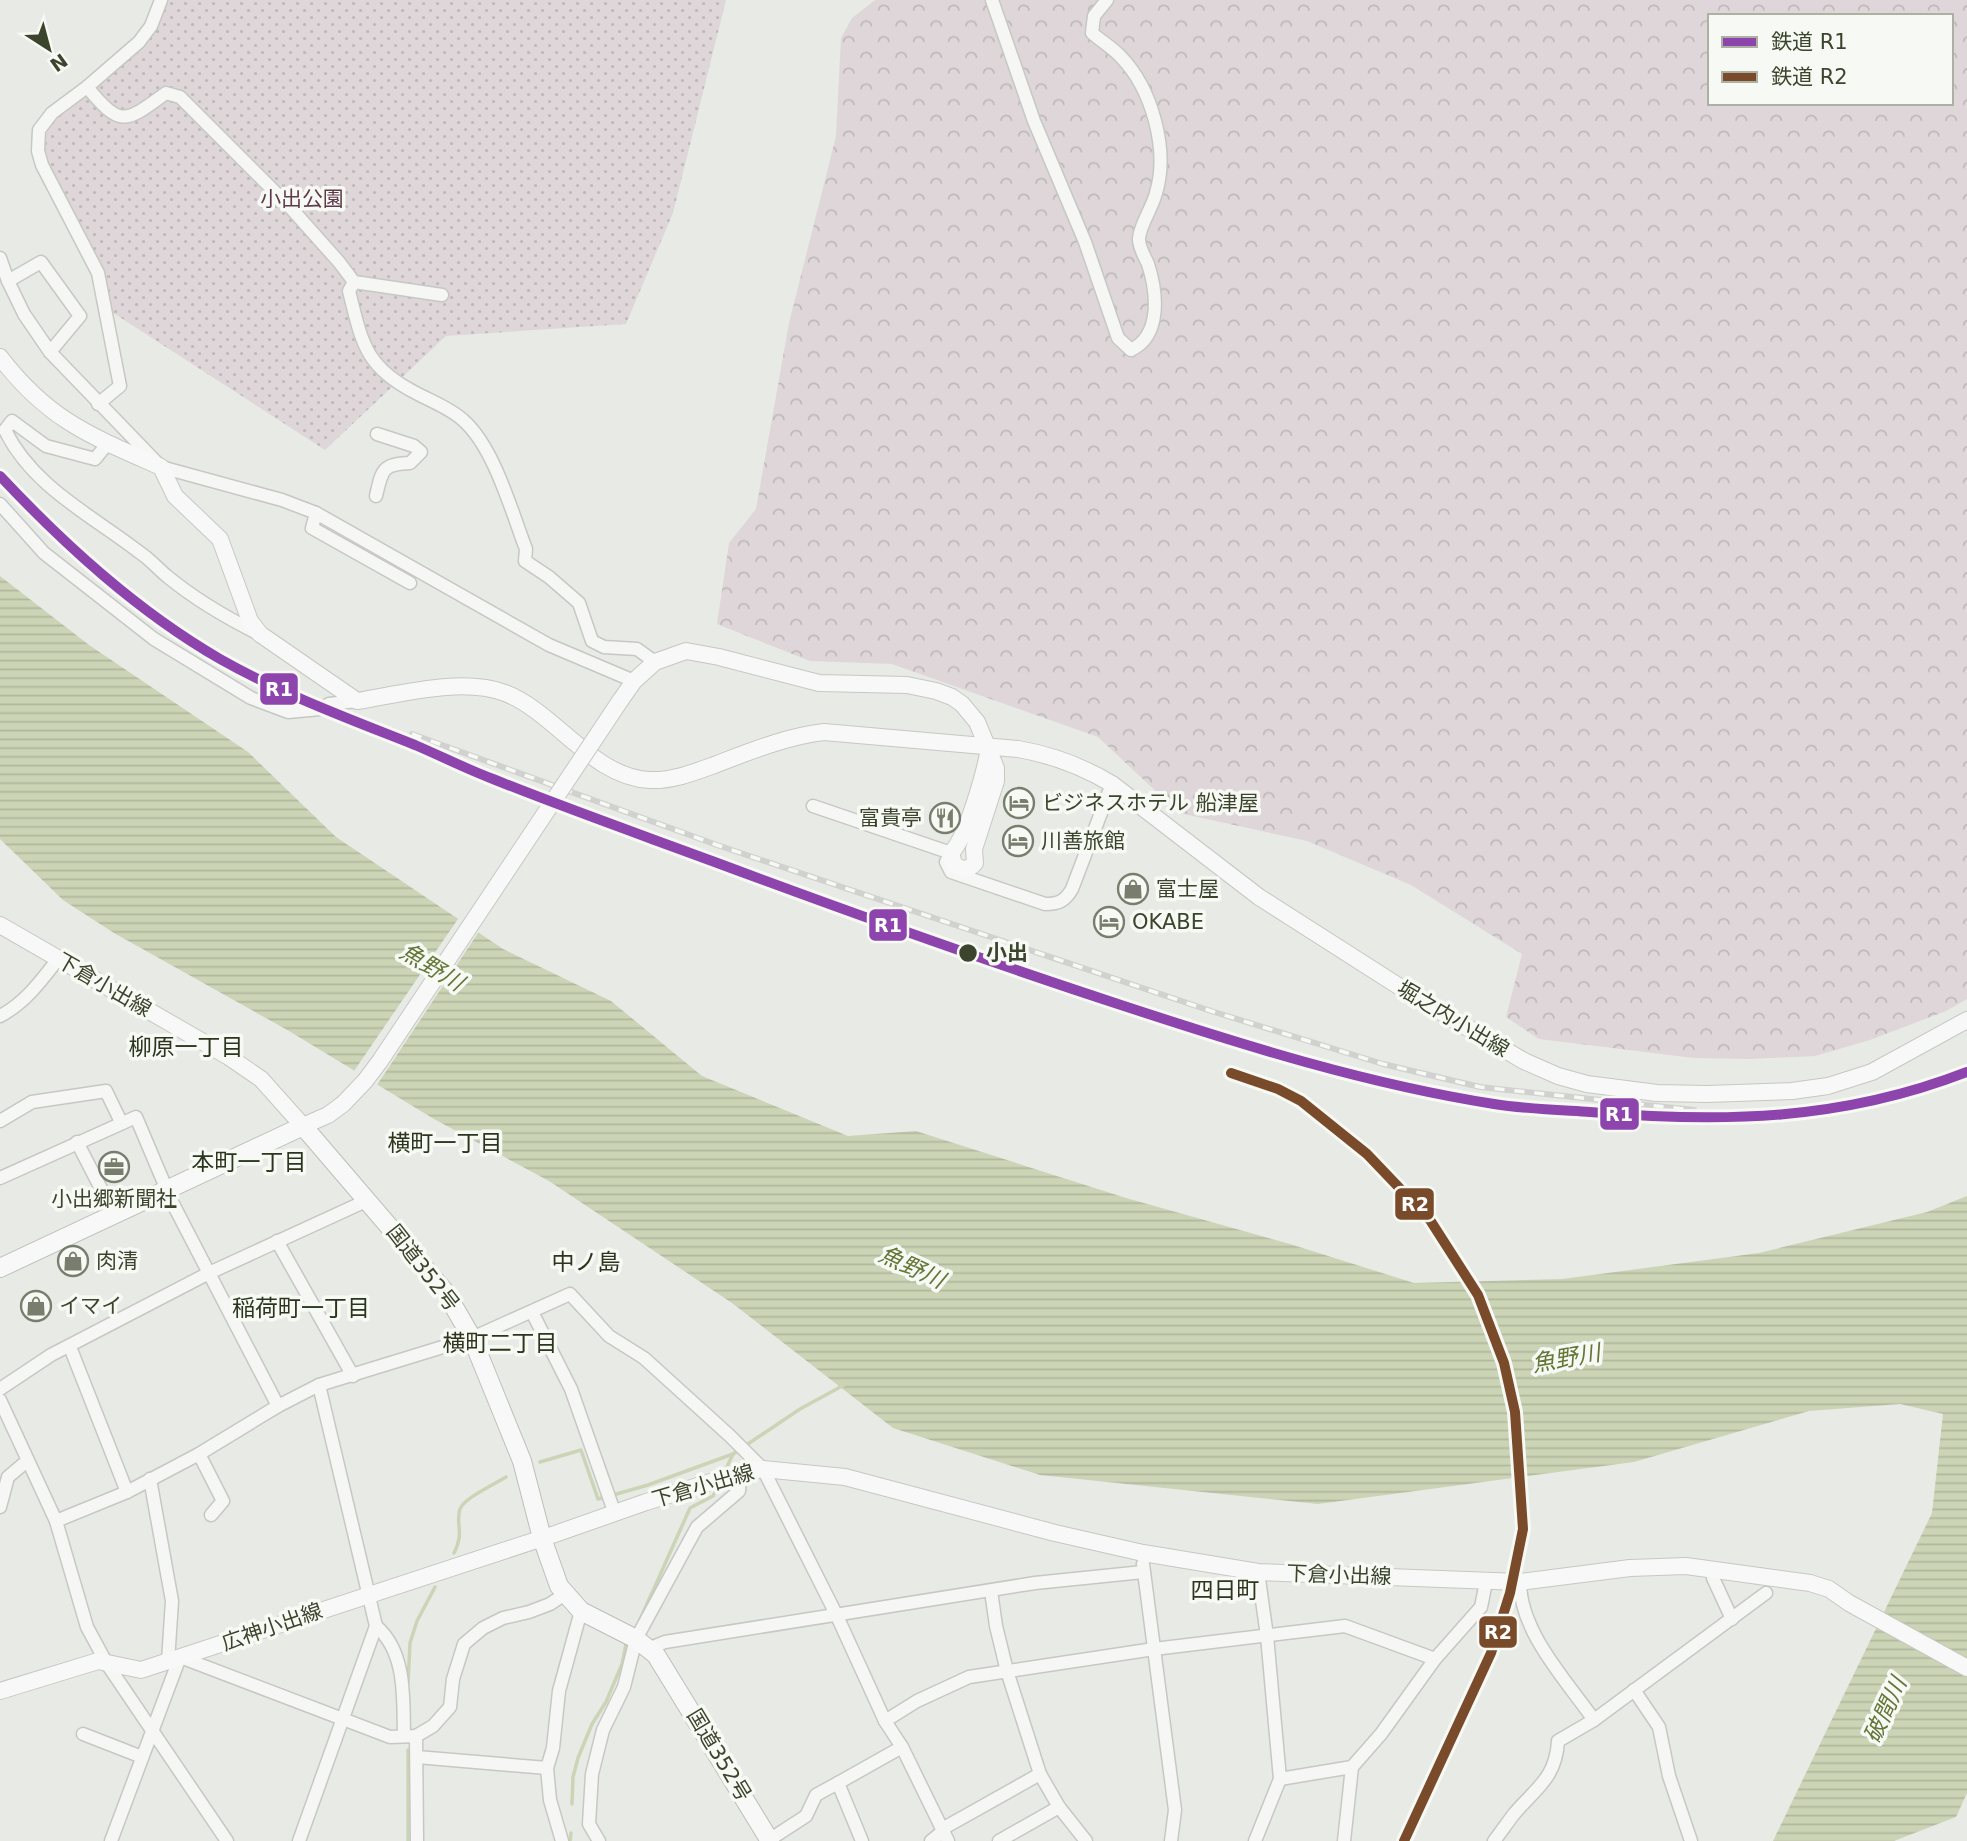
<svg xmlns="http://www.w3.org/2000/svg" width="1967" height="1841" viewBox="0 0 1967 1841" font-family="'DejaVu Sans','Noto Sans JP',sans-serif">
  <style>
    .forest { fill: url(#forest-crowns); fill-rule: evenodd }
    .park { fill: url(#park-dots) }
    .water { fill: url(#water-rules) }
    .pier { fill: #e8eae6 }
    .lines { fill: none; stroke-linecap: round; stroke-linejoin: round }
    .stream { stroke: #ccd4b6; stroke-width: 3.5 }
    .minor-casing { stroke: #c6c8c4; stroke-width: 15 }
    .major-casing { stroke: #c6c8c2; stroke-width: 18 }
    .highway-casing { stroke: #bcbfb8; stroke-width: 20 }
    .minor { stroke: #f6f7f5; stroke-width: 12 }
    .major { stroke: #f8f8f8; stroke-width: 16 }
    .highway { stroke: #f8f8f8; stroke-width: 18 }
    .rail-casing { stroke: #d1d2cf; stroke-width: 6 }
    .rail { stroke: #f7f9f4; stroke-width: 3.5; stroke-dasharray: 10; stroke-linecap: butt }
    .major-bridge-casing { stroke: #c6c8c2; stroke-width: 18; stroke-linecap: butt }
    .major-bridge { stroke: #f8f8f8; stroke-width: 16 }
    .rail-1-casing { stroke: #f7f9f4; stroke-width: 16 }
    .rail-2-casing { stroke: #f7f9f4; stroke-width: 16 }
    .rail-1 { stroke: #8e44ad; stroke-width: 10 }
    .rail-2 { stroke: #7a4b2a; stroke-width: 10 }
    .stop-dot { fill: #3b442c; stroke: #f7f9f4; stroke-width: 2.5 }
    .labels { text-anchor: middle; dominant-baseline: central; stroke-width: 7; stroke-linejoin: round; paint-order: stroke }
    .park-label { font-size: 21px; fill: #5f3a4b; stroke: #f7f9f4 }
    .poi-label { font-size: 21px; fill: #3b442c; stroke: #f7f9f4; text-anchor: start }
    .stop-label { font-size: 21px; font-weight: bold; fill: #3b442c; stroke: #f7f9f4; text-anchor: start }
    .street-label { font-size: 21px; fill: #3b442c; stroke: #f7f9f4 }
    .water-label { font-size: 23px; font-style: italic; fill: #657637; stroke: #f7f9f4 }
    .neighbourhood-label { font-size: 23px; fill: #2c351e; stroke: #f7f9f4 }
    .line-badge { stroke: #f7f9f4; stroke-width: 2.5 }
    .badge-label { font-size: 19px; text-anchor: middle; font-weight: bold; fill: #fff }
  </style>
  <defs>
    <pattern id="forest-crowns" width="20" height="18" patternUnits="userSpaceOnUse" patternTransform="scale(1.75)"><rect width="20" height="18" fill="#ded6d9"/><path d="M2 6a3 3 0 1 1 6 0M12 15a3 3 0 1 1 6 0" fill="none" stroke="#bfb9ba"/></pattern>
    <pattern id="park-dots" width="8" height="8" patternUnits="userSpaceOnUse" patternTransform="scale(1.75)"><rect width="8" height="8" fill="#ded6d9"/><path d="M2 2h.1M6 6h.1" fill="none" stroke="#bfb9ba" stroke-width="1.8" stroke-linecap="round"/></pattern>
    <pattern id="water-rules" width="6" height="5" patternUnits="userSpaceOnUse" patternTransform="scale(1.75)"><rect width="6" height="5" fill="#ccd4b6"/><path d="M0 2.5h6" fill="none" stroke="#b0b79d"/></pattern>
  </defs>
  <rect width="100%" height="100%" fill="#e8eae6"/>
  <path class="forest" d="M875 0H1967V999L1946 1011 1870 1040 1815 1056 1750 1059 1694 1058 1539 1039 1506 1017 1522 954 1411 885 1307 841 1179 813 1098 737 892 664 810 661 717 624 729 543 756 509 789 323 836 136 841 38 852 18ZM1710 16H1951V103H1710Z"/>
  <path class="park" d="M161 0H726L673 213 626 324 446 336 325 450 104 307 98 273 42 165 39 130 139 42Z"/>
  <path class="water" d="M0 576 89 645 248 752 336 837 503 949 611 1001 702 1076 848 1136 916 1131 1126 1198 1290 1244 1414 1283 1562 1279 1759 1253 1927 1212 1967 1196V1793L1956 1817 1894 1841H1773L1932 1513 1943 1414 1900 1404 1809 1411 1634 1462 1318 1504 1040 1475 893 1428 732 1303 549 1181 434 1119 289 1031 114 933 63 900 0 839Z"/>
  <path class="pier" d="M460 916 480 930 375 1088 352 1074Z"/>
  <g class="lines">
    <g class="stream">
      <path d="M540 1462 581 1450 598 1499 605 1497"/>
      <path d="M725 1471 733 1454"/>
      <path d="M613 1495 648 1485 733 1454 800 1409 844 1385"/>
      <path d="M454 1553C465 1532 455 1524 460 1509 464 1498 495 1484 506 1477"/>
      <path d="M639 1622 690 1508 713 1496 719 1484"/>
      <path d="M408 1683 410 1643 417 1621 435 1587"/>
      <path d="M572 1804 573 1777 578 1758 592 1724 606 1702 622 1664 626 1644"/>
      <path d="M408 1841V1750"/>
      <path d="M570 1841 571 1833"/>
    </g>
    <g class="minor-casing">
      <g id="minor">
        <path d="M992 0 1034 121 1085 242 1118 338 1131 350C1162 335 1157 292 1148 264 1145 257 1138 246 1139 238 1140 225 1153 206 1156 193 1169 150 1152 89 1121 57 1113 48 1101 41 1092 33L1094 16 1107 0"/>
        <path d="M87 87C121 128 125 123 166 93L180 97 289 206 339 262 354 282 442 295"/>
        <path d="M0 258 8 281 24 314 50 352 161 467 282 500 316 513 549 645 634 681"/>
        <path d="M8 281 41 262 80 316 50 352"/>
        <path d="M354 282 349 291C362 343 365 367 416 393 431 401 450 408 463 420 494 447 511 510 526 549L525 561 549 577 579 603 592 641 604 647 637 649 655 662"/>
        <path d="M98 404 120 386 98 273 42 165 38 151 39 130 52 113 87 87 139 42 151 26 161 0"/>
        <path d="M108 443 95 459 46 446 12 421 5 430C32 486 91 515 139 552 150 559 158 569 168 577 196 600 227 618 259 634"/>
        <path d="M376 496C382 470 382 464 410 463L421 452 414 446 377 434"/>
        <path d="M0 504 44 553 85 585 154 639 251 698 288 712 320 709 329 704 357 701"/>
        <path d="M316 513 312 528 410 583"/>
        <path d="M813 806 951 853 946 862 951 872 1045 904C1059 904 1065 901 1072 889L1112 784"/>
        <path d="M0 1016C25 1003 41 981 58 959"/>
        <path d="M0 1121 32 1102 106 1091 121 1122"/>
        <path d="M77 1142 114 1214"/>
        <path d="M0 1178 136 1117 172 1202 278 1406"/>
        <path d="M277 1241 353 1376"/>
        <path d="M532 1312 571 1389 615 1514"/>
        <path d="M70 1347 127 1492"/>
        <path d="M0 1389 51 1355 209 1273 368 1200"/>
        <path d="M0 1400 56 1521 87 1627 107 1664 227 1841"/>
        <path d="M199 1454 223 1501 211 1515"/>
        <path d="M150 1479 172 1601 168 1661"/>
        <path d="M0 1507 8 1477 27 1461"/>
        <path d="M56 1521 127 1492 199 1454 278 1406 319 1385 472 1338 570 1294 609 1336 644 1358 730 1436 763 1469 837 1616 885 1721 902 1747 948 1841"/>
        <path d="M1143 1564 1175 1810 1171 1841"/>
        <path d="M1714 1570 1713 1578 1732 1619"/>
        <path d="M1520 1582C1520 1632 1566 1680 1594 1720"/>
        <path d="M991 1591 996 1626 1007 1671 1040 1774 1059 1807 1086 1841"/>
        <path d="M376 1626C407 1653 403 1699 404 1736"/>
        <path d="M650 1648 665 1642 1035 1583 1143 1572"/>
        <path d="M1634 1690 1659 1727 1669 1776 1691 1841"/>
        <path d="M885 1721 917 1701 969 1677 1154 1649 1345 1626 1435 1659"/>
        <path d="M83 1734 142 1757"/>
        <path d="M416 1736 417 1841"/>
        <path d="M417 1757 547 1768"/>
        <path d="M1280 1779 1352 1767"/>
        <path d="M942 1829 1040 1774"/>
        <path d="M769 1840 806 1816 816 1795 838 1783"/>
        <path d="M111 1841 180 1657 390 1737 416 1736 433 1726 450 1707 453 1679 464 1644 483 1628 503 1618 529 1612 550 1604 565 1594"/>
        <path d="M299 1841 376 1626 319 1385"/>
        <path d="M562 1841 550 1800 547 1768 553 1748 559 1691 581 1611"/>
        <path d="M599 1841 589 1824 592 1774 603 1730 624 1687 636 1639 697 1527 739 1491 740 1473"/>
        <path d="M862 1841 838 1783 902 1747"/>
        <path d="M931 1841 943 1831"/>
        <path d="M999 1841 1059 1807"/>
        <path d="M1255 1841 1280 1779 1267 1636 1258 1572"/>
        <path d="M1344 1841 1352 1767 1381 1734 1435 1659 1481 1607 1486 1582"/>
        <path d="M1494 1841C1501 1832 1507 1823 1514 1814 1536 1788 1556 1778 1558 1741L1594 1720 1766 1593"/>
      </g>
    </g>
    <g class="major-casing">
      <g id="major">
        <path d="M0 357C48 420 91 436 161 467L175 496 220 539 250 621 260 634 357 701C401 694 462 677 505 693 555 712 593 778 650 780 673 781 695 772 717 764 751 751 788 736 824 732L1018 749C1053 755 1082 766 1112 784L1259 897 1414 996 1524 1061 1558 1076 1587 1084 1657 1093 1707 1094 1792 1091 1828 1086 1872 1072 1967 1020"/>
        <path d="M620 701 634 681 655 662 686 651 719 657 819 683 907 685 936 691 952 697 962 704 977 722 996 768V781L974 849 975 863C969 870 961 871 954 864L951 853C967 837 985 772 989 748"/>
        <path d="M0 925 229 1057 261 1079 303 1126 328 1115 343 1104"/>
        <path d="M0 1691 98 1661 141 1670 555 1534 646 1502 740 1473 763 1469 845 1477 1055 1533 1143 1553 1258 1572 1520 1582 1630 1568 1686 1566 1810 1583 1829 1589 1849 1603 1967 1668"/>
      </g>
    </g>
    <g class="highway-casing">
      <path id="highway" d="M0 1268 303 1126 446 1293 472 1338 522 1461 542 1538 559 1586 581 1611 636 1639 656 1655 770 1841"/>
    </g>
    <use href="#minor" class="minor"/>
    <use href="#major" class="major"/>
    <use href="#highway" class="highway"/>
    <g class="rail-casing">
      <g id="rail">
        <path d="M0 476C65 545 137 611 220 659 284 695 347 718 415 745 441 756 466 769 493 779 565 808 639 834 712 861 849 912 986 961 1124 1006 1246 1046 1367 1084 1494 1104 1525 1109 1558 1110 1590 1112 1722 1123 1841 1121 1967 1072"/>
        <path d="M412 734 717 845 1211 1011 1383 1064 1480 1087 1694 1110"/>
      </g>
    </g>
    <use href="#rail" class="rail"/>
    <g class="major-bridge-casing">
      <path id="major-bridge" d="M343 1104 365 1081 380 1061 620 701"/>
    </g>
    <use href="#major-bridge" class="major-bridge"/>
    <g class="rail-1-casing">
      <path id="rail-1" d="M0 476C65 545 137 611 220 659 284 695 347 718 415 745 441 756 466 769 493 779 565 808 639 834 712 861 849 912 986 961 1124 1006 1246 1046 1367 1084 1494 1104 1525 1109 1558 1110 1590 1112 1722 1123 1841 1121 1967 1072"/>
    </g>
    <g class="rail-2-casing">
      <path id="rail-2" d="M1231 1073 1278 1089 1301 1101 1367 1154 1430 1220 1478 1295 1504 1363 1515 1412 1523 1529 1510 1593 1491 1653 1404 1841"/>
    </g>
    <use href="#rail-1" class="rail-1"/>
    <use href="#rail-2" class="rail-2"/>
  </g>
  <defs>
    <g id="hotel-ring" transform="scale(1.575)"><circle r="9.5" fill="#f7f9f4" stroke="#787e6d" stroke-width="1.5"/><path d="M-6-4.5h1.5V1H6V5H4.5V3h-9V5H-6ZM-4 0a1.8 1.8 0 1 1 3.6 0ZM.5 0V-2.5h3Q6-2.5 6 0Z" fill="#787e6d"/></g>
    <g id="restaurant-ring" transform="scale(1.575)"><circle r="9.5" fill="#f7f9f4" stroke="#787e6d" stroke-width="1.5"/><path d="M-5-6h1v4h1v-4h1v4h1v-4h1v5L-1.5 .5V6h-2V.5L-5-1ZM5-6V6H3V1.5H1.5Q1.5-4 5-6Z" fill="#787e6d"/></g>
    <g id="shop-ring" transform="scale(1.575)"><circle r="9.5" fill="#f7f9f4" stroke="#787e6d" stroke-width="1.5"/><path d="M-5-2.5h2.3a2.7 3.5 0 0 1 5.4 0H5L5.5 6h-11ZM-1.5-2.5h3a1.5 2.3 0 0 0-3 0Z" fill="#787e6d"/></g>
    <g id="office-ring" transform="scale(1.575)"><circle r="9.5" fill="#f7f9f4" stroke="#787e6d" stroke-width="1.5"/><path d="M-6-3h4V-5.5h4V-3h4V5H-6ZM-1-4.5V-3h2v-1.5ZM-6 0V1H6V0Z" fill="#787e6d"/></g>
  </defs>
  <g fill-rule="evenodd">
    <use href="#hotel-ring" x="1019" y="803"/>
    <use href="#restaurant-ring" x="945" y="818"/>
    <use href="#hotel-ring" x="1018" y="841"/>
    <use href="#shop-ring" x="1133" y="889"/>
    <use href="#hotel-ring" x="1109" y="922"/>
    <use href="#office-ring" x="114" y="1167"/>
    <use href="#shop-ring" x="73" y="1261"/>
    <use href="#shop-ring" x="36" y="1306"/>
  </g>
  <circle class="stop-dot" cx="968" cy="953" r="10"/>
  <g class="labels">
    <g class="park-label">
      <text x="302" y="199">小出公園</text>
    </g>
    <g class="poi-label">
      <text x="1042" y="803">ビジネスホテル 船津屋</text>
      <text x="922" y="818" text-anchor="end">富貴亭</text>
      <text x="1041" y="841">川善旅館</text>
      <text x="1156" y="889">富士屋</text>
      <text x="1132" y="922">OKABE</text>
      <text x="114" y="1199" text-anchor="middle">小出郷新聞社</text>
      <text x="96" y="1261">肉清</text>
      <text x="59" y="1306">イマイ</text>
    </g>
    <g class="stop-label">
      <text x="986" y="953">小出</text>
    </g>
    <g class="street-label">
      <text transform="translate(104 985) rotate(30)">下倉小出線</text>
      <text transform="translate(1453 1019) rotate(31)">堀之内小出線</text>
      <text transform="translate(423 1268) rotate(52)">国道352号</text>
      <text transform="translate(703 1486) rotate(-16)">下倉小出線</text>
      <text transform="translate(1339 1575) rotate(2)">下倉小出線</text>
      <text transform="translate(272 1627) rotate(-19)">広神小出線</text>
      <text transform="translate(719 1755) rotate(59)">国道352号</text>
    </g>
    <g class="water-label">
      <text transform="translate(432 967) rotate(31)">魚野川</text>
      <text transform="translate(912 1267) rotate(25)">魚野川</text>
      <text transform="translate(1566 1358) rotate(-10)">魚野川</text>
      <text transform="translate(1885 1710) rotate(-65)">破間川</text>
    </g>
    <g class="neighbourhood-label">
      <text x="186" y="1047">柳原一丁目</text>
      <text x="445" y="1143">横町一丁目</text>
      <text x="249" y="1162">本町一丁目</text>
      <text x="586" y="1262">中ノ島</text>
      <text x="301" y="1308">稲荷町一丁目</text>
      <text x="500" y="1343">横町二丁目</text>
      <text x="1225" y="1590">四日町</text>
    </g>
  </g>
  <g class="line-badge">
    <rect x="259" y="672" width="40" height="34" rx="7" fill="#8e44ad"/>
    <rect x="868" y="908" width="40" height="34" rx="7" fill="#8e44ad"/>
    <rect x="1599" y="1097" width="41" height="34" rx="7" fill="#8e44ad"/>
    <rect x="1394" y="1187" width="41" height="34" rx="7" fill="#7a4b2a"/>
    <rect x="1478" y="1615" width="40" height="34" rx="7" fill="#7a4b2a"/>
  </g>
  <g class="badge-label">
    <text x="279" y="696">R1</text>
    <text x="888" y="932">R1</text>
    <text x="1619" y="1121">R1</text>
    <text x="1415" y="1211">R2</text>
    <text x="1498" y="1639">R2</text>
  </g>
  <rect x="1708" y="14" width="245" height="91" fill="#f7f9f4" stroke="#acb1a4" stroke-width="2"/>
  <rect x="1722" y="37" width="35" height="10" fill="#8e44ad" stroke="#acb1a4" stroke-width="2"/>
  <text x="1771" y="49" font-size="21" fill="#3b442c">鉄道 R1</text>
  <rect x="1722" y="72" width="35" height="10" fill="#7a4b2a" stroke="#acb1a4" stroke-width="2"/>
  <text x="1771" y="84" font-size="21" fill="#3b442c">鉄道 R2</text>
  <g transform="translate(49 49) rotate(144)" stroke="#f7f9f4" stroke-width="5" paint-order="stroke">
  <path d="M0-5L12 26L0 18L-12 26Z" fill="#3b442c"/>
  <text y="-10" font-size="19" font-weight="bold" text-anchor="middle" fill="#3b442c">N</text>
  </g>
</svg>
